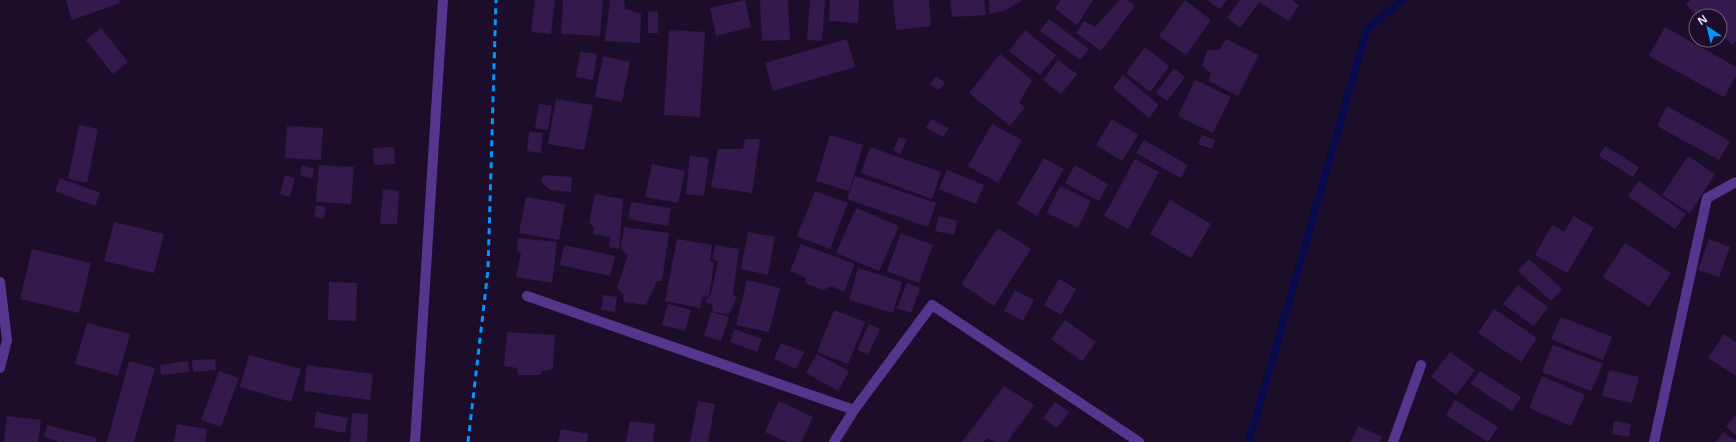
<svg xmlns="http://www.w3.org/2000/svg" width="1736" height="442" viewBox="0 0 1736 442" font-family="'Open Sans',sans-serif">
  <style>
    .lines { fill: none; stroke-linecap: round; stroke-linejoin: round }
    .stream { stroke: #070a4b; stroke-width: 7 }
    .building { fill: #34194d }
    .minor { stroke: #55368d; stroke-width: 10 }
    .rail { stroke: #0496ff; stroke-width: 3; stroke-dasharray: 6 5; stroke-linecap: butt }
  </style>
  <rect width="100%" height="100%" fill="#1c0e2a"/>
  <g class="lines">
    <path class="stream" d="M1249 442 1367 29 1403 0"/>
  </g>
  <g class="building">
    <path d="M66 0H119L120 3 72 20Z"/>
    <path d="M535 0H555L551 34 531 32Z"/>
    <path d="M563 0H603L600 36 561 34Z"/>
    <path d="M610 0H624L625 9 641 14 640 43 605 41Z"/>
    <path d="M745 0 751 27 716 36 710 8Z"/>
    <path d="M760 0H788L790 40 762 41Z"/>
    <path d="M810 0H825L822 41 807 40Z"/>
    <path d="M830 0H859L858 23 829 21Z"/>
    <path d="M893 0H929L931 26 896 30Z"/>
    <path d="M950 0H984L986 15 952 17Z"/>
    <path d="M989 0H1023L1004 11 989 14Z"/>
    <path d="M1061 0H1093L1077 25 1055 9Z"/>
    <path d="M1120 0H1127L1135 6 1101 51 1076 33 1084 21 1095 27Z"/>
    <path d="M1185 0 1211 20 1186 55 1159 36Z"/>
    <path d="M1207 0H1227L1220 9Z"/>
    <path d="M1240 0H1292L1299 5 1289 21 1259 2 1240 28 1227 18Z"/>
    <path d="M1690 0H1736V41L1733 45 1720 34V16H1698L1686 5Z"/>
    <path d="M658 11V33H648V12Z"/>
    <path d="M1049 19 1089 49 1080 60 1040 31Z"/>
    <path d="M1665 27 1736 67V76L1724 97 1649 56Z"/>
    <path d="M101 28 128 62 113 74 86 40Z"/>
    <path d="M669 30 705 32 700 117 664 115Z"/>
    <path d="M1025 30 1056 55 1040 75 1009 51Z"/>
    <path d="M847 39 855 67 773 91 765 63Z"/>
    <path d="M1226 39 1259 55 1238 96 1209 81 1211 73 1202 66 1207 50H1219Z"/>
    <path d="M1145 47 1169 66 1150 92 1126 73Z"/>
    <path d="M580 52 597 54 593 80 576 77Z"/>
    <path d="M1000 54 1032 80 1019 103 1025 107 1010 126 969 93Z"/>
    <path d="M603 56 630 62 622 102 595 97Z"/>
    <path d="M1058 60 1077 74 1061 94 1043 80Z"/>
    <path d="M1174 68 1185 77 1167 101 1156 93Z"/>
    <path d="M1123 75 1159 105 1149 118 1113 88Z"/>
    <path d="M936 76 945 83 939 90 930 84Z"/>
    <path d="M1195 80 1231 97 1213 133 1178 116Z"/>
    <path d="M556 99 593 105 584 150 548 144Z"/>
    <path d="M539 104 552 106 548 130 535 128Z"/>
    <path d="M1667 106 1730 141 1719 160 1657 126Z"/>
    <path d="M931 119 949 128 943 137 926 128Z"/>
    <path d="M1112 119 1138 135 1122 161 1096 145Z"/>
    <path d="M992 124 1022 140 998 183 968 166Z"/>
    <path d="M79 125 98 129 87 183 68 179Z"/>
    <path d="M287 126 323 128 321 160 285 158Z"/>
    <path d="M529 132 543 133 541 153 527 151Z"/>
    <path d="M830 135 863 145 849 191 816 181Z"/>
    <path d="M1202 135 1215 140 1212 149 1198 144Z"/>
    <path d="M899 137 907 140 900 154 893 150Z"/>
    <path d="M745 139H760L752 193 711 187 718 149H743Z"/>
    <path d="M1144 140 1188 165 1181 178 1136 153Z"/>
    <path d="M1605 146 1639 167 1633 177 1599 156Z"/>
    <path d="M394 147 395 164 374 165 373 148Z"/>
    <path d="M870 147 941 172 932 199 861 173Z"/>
    <path d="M690 156 709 158 704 196 686 194Z"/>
    <path d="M1688 156 1715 174 1690 213 1662 195Z"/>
    <path d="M1044 158 1064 169 1037 216 1017 204Z"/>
    <path d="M1135 159 1159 172 1128 229 1104 216Z"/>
    <path d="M652 164 685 171 678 203 645 197Z"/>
    <path d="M302 165 314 169 312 179 300 175Z"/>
    <path d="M319 165 354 167 351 204 316 202Z"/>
    <path d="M1075 165 1108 184 1099 201 1065 183Z"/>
    <path d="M947 170 984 185 976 204 939 189Z"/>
    <path d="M285 175 295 178 290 197 280 194Z"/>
    <path d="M543 175 572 177 571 192 550 190 541 181Z"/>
    <path d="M855 176 936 203 928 227 847 199Z"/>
    <path d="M60 178 100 193 95 206 55 191Z"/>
    <path d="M1639 181 1686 214 1675 229 1628 196Z"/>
    <path d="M1060 186 1091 201 1078 228 1047 213Z"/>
    <path d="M383 189 399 191 397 224H380Z"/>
    <path d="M815 191 848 203 830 249 797 236Z"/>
    <path d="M595 194 623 199 619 249 609 247 610 237 593 234 594 227 589 223Z"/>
    <path d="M526 197 565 204 559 240 519 233Z"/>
    <path d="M1170 200 1211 224 1191 258 1150 234Z"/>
    <path d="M631 202 671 208 668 226 628 219Z"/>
    <path d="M316 205 326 207 324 219 314 217Z"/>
    <path d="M856 208 899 226 879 271 836 253Z"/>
    <path d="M939 216 957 221 954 235 935 231Z"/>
    <path d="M1574 216 1594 228 1567 273 1535 255 1552 225 1564 232Z"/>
    <path d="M114 222 164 234 154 273 104 261Z"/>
    <path d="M624 227 669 233 662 281H657L646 305 624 302 623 294 617 288 628 255 621 249Z"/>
    <path d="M998 228 1031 249 994 306 961 284Z"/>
    <path d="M748 232 775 237 768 275 741 269Z"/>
    <path d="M901 233 933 245 919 283 887 271Z"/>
    <path d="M518 238 557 242 552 283 516 277 521 253 517 251Z"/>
    <path d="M677 239 712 245 710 261 714 263 709 296 702 297 700 308 665 301Z"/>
    <path d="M1709 239 1730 247 1719 277 1698 270Z"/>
    <path d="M1625 243 1671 273 1649 307 1603 277Z"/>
    <path d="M801 244 855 264 844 292 831 286 823 290 805 283 806 278 790 271Z"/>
    <path d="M564 245 615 256 610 276 560 265Z"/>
    <path d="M715 245 739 249 733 294 737 297 729 314 713 312 712 304 706 303V299L710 296 712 289 718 262 713 258Z"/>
    <path d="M32 249 91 263 79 313 20 299Z"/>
    <path d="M1529 259 1562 289 1551 301 1518 271Z"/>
    <path d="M858 268 902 282 893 313 849 300Z"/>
    <path d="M1059 279 1076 289 1061 315 1044 305Z"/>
    <path d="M747 280 780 288 769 332 736 325Z"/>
    <path d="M329 282 357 283 356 321 328 320Z"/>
    <path d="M907 283 920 288 911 313 897 308Z"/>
    <path d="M1518 285 1548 307 1534 326 1503 304Z"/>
    <path d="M1015 290 1034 300 1023 321 1004 311Z"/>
    <path d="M603 295 617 297 615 312 601 310Z"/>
    <path d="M668 304 691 310 685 331 662 325Z"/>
    <path d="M1494 309 1537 338 1521 362 1478 333Z"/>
    <path d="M834 310 865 322 848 364 817 352Z"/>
    <path d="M711 312 729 317 721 341 704 336Z"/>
    <path d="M1561 317 1612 337 1603 360 1551 339Z"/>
    <path d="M1065 320 1096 342 1082 361 1051 339Z"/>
    <path d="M87 323 130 334 118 376 75 364Z"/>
    <path d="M869 324 880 329 868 355 857 350Z"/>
    <path d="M734 329 762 339 757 352 730 342Z"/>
    <path d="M507 332 555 335 553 369 542 371 540 375H518L517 368 504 366Z"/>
    <path d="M1724 334 1736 342V376L1708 358Z"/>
    <path d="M781 343 804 352 796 369 774 359Z"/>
    <path d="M1553 345 1603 364 1591 391 1542 372Z"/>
    <path d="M1450 352 1475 370 1456 395 1431 377Z"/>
    <path d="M817 354 849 371 838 391 806 373Z"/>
    <path d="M249 355 301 369 291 402 240 387Z"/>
    <path d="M215 359 216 370 193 372 192 360Z"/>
    <path d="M129 361 155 368 134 442H107Z"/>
    <path d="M188 361 189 372 161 375 160 365Z"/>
    <path d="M307 365 373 374 370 400 304 391Z"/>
    <path d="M1609 370 1639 377 1632 403 1602 396Z"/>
    <path d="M219 371 239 378 221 427 201 420Z"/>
    <path d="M1480 371 1521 397 1512 411 1471 384Z"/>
    <path d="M1542 376 1585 395 1571 426 1529 408Z"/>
    <path d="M1004 386 1034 405 1007 442H994L988 438 984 442H962Z"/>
    <path d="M1455 400 1498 427 1488 442 1446 415Z"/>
    <path d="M698 401 715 404 708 442H690Z"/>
    <path d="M779 401 813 417 801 442H786L765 432Z"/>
    <path d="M1055 402 1069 412 1057 428 1043 418Z"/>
    <path d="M316 412 348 418 345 433 314 427Z"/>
    <path d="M352 413 368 414 367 442H350Z"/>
    <path d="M1736 414V435L1726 427Z"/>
    <path d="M7 416 41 420 38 442H4Z"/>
    <path d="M630 421 655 424 653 442H626Z"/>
    <path d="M1614 421 1631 424 1629 437 1612 434Z"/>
    <path d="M177 424 207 429 205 442H174Z"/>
    <path d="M47 425 97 438 96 442H60L44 437Z"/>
    <path d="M1358 426 1382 437 1380 442H1351Z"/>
    <path d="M561 429 588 434 587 442H558Z"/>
    <path d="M1723 432 1736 441V442H1716Z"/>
  </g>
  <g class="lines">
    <g class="minor">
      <path d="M0 282 7 340 0 368"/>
      <path d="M527 296 854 410"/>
      <path d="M415 442 443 0"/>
      <path d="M834 442 854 410 932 305 1139 442"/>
      <path d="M1393 442 1421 365"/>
      <path d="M1654 442 1707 198 1736 182"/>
    </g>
    <path class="rail" d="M468 442 488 270 496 0"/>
  </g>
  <g transform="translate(1708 28) rotate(325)"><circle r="19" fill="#1c0e2a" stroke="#6e5f7f"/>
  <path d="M0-3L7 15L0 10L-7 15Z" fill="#0496ff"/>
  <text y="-6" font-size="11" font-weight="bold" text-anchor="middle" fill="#e9d8ff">N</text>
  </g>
</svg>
